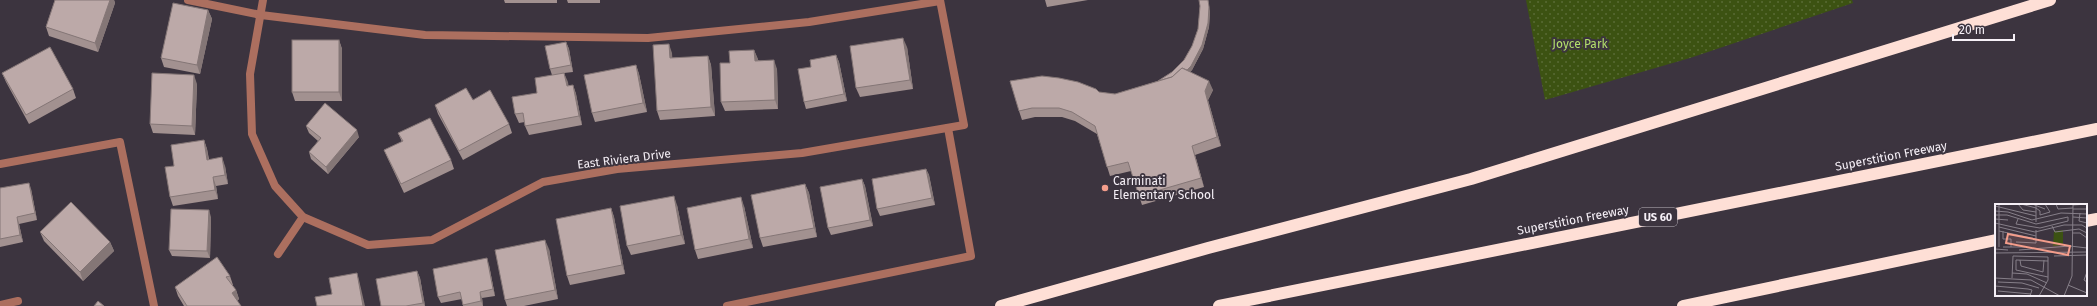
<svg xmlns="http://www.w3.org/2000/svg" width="2097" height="306" viewBox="0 0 2097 306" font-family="'Fira Sans',sans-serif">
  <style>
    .park { fill: url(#park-dots) }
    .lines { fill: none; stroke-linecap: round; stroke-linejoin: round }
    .lane { stroke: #ac6f5f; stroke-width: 8 }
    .street { stroke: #ac6f5f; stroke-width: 8 }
    .highway { stroke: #fedfd6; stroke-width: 12 }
    .wall { fill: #a29190 }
    .shaded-wall { fill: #847676 }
    .building { fill: #bca9a8; stroke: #847676 }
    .poi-dot { fill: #f49d8b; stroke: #3c343f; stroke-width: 1.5 }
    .labels { text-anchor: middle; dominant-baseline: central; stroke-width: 4; stroke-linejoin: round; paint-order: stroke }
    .shield { fill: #3c343f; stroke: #beb8c0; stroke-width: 1 }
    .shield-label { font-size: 11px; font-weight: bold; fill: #f6f0f7 }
    .park-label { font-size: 12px; fill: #b3df6b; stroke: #3c343f }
    .street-label { font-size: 12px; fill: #f6f0f7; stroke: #3c343f }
    .poi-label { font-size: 12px; fill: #f6f0f7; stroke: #3c343f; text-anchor: start }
    .inset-road { fill: none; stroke: #867f89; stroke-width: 1 }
    .view { fill: #f49d8b; fill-opacity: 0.15; stroke: #f49d8b; stroke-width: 2 }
    .inset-edge { fill: none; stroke: #f6f0f7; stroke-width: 2 }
  </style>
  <defs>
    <pattern id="park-dots" width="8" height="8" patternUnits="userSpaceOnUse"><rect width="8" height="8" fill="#3c5212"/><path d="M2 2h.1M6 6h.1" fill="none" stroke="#596b35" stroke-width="1.8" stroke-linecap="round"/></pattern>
  </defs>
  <rect width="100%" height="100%" fill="#3c343f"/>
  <path class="park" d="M1526 0H1852L1853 3 1690 58 1545 100Z"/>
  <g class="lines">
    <g class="lane">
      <path d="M188 0 261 15 425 35 648 38 809 22 940 1"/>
      <path d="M0 164 120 142 154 306"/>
      <path d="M727 306 971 256 948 128"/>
    </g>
    <g class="street">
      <path d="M263 0 250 74 252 134 275 186 303 217 368 245 432 240 543 182 617 169 802 153 964 125 940 0"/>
      <path d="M278 254 303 217"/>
      <path d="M0 305 18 301"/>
    </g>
    <g class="highway">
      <path d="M2086 221 2097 219"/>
      <path d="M1001 306 1208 248 1471 179 2050 0"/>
      <path d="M1219 306 2097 129"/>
      <path d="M1683 306 1996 240"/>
    </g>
  </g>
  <g class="wall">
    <path d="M55 0H114L115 3 98 52 49 36 46 27Z"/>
    <path d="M504 0H557V3H505Z"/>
    <path d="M567 0H600V3H568Z"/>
    <path d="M1045 0H1088L1047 7Z"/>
    <path d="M1200 6 1210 11 1209 27 1203 49 1192 70 1190 72 1213 90 1208 100 1221 146 1195 155 1204 187 1142 205 1131 171 1110 176 1097 134 1075 121 1062 117H1035L1022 120 1019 111 1099 92 1115 94 1158 81 1172 72 1184 60 1192 46 1198 29Z"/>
    <path d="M208 10 212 19 200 74 164 67 161 58Z"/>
    <path d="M339 40 342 49V101H295L292 92Z"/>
    <path d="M566 42 569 49 573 72 564 73 568 85H573L576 94 582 125 529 135 525 126V122L519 123 515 114 537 93 552 75 550 69Z"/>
    <path d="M907 47 913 89 860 97 856 88Z"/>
    <path d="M754 50 758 60 777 69 778 109 725 111 721 102 730 63Z"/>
    <path d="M672 53V58L708 56 711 65 715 116 660 120 657 111Z"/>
    <path d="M836 55 839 62 847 101 806 109 804 102 811 67Z"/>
    <path d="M636 65 639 74 647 112 595 122 592 113Z"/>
    <path d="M2 73 73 89 76 98 29 124 6 82Z"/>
    <path d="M197 84 195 135 153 133 150 124Z"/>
    <path d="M473 100 509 124 512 133 463 160 438 114 435 105Z"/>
    <path d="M306 126 359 137 328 174 311 159 309 152 318 141 309 133Z"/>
    <path d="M398 133 451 160 454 169 404 193 388 159 384 150 402 142Z"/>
    <path d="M204 140 207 149 209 159 225 166 228 184 216 186 218 199 173 206 170 197 174 166Z"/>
    <path d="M926 169 929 175 935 205 880 216 877 209Z"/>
    <path d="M862 179 865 186 873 226 831 235 828 228Z"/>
    <path d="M805 184 809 193 817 237 763 247 760 238Z"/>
    <path d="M0 188 31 189 37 220 19 224 23 242 0 247Z"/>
    <path d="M677 205 685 244 631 255 627 246Z"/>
    <path d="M744 206 753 248 698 259 695 250Z"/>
    <path d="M611 208 614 217 625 274 570 285 567 276Z"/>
    <path d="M211 217 210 258 172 256 169 250Z"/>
    <path d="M40 232 110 242 114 251 83 281 44 241Z"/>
    <path d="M549 249 558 299 524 306H507L505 300Z"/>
    <path d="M489 265 495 296 482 298 483 306H463L462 299 441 303 438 297Z"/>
    <path d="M417 271 420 278 425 306H381Z"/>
    <path d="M230 276 233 285H232L236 290 239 299 237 301 241 306H184L178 296 175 287Z"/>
  </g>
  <g class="shaded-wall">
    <path d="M110 0H114L115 3 98 52 95 43Z"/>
    <path d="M1208 0 1210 11 1209 27 1203 49 1192 70 1178 84 1208 23Z"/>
    <path d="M208 10 212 19 200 74 197 65Z"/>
    <path d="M903 38 907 47 913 89 910 80Z"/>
    <path d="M339 40 342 49V101L339 92Z"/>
    <path d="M566 42 569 49 573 72 571 65Z"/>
    <path d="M669 44 672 53 673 67 670 58Z"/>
    <path d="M754 50 758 59V70L755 61Z"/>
    <path d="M836 55 839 62 847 101 844 94Z"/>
    <path d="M708 56 711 65 715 116 711 107Z"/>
    <path d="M774 60 777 69 778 109 775 100Z"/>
    <path d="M636 65 639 74 647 112 643 103Z"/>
    <path d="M564 73 568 82 570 95 567 86Z"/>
    <path d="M194 75 197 84 195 135 192 126Z"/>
    <path d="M1209 81 1213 90 1208 100 1221 146 1217 137 1205 91Z"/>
    <path d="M573 85 576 94 582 125 579 116Z"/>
    <path d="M357 130 359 137 328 174 326 167Z"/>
    <path d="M204 140 207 149 210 169 207 160Z"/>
    <path d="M1192 146 1195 155 1204 187 1201 178Z"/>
    <path d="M222 157 225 166 228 184 225 175Z"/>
    <path d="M926 169 929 175 935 205 932 198Z"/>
    <path d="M213 177 216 186 218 199 215 190Z"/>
    <path d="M862 179 865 186 873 226 870 220Z"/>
    <path d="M29 183 31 189 37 220 35 213Z"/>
    <path d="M805 184 809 193 817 237 814 228Z"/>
    <path d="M674 196 677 205 685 244 681 235Z"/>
    <path d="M741 197 744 206 753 248 749 239Z"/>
    <path d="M611 208 614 217 625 274 622 265Z"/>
    <path d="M209 210 211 217 210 258 207 251Z"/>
    <path d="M17 217 19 224 23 242 20 235Z"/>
    <path d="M545 240 549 249 558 299 555 290Z"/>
    <path d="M110 242 114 251 83 281 80 272Z"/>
    <path d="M487 258 489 265 495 296 493 289Z"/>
    <path d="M417 271 420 278 425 306 423 303Z"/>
    <path d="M357 273 359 280 365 306H363Z"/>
    <path d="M236 290 239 299 235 302 232 293Z"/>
    <path d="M480 292 482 298 483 306 481 301Z"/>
  </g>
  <g class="building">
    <path d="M55 0H110L95 43 46 27Z"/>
    <path d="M1199 0H1208L1209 7 1208 23 1202 45 1191 66 1187 70 1182 68 1172 77 1158 81 1172 72 1184 60 1192 46 1198 29 1200 6Z"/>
    <path d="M173 3 208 10 197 65 161 58Z"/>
    <path d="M903 38 910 80 856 88 850 46Z"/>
    <rect x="292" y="40" width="47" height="52"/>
    <path d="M566 42 571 65 550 69 545 46Z"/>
    <path d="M669 44 670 58 708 56 711 107 657 111 653 45Z"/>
    <path d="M50 47 73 89 26 115 2 73Z"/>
    <path d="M754 50 755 61 774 60 775 100 721 102 720 63H730L729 51Z"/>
    <path d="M836 55 844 94 804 102 798 69 811 67 810 60Z"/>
    <path d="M636 65 643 103 592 113 584 75Z"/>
    <path d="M1182 68 1209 81 1205 91 1217 137 1192 146 1201 178 1139 196 1128 162 1107 167 1095 126 1072 112 1059 108H1032L1019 111 1010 81 1042 76 1059 78 1078 82 1096 89 1099 92 1115 94 1172 77Z"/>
    <path d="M152 73 194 75 192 126 150 124Z"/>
    <path d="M564 73 567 86 573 85 579 116 525 126 523 113 515 114 512 97 537 93 535 78Z"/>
    <path d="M466 88 473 100 490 90 509 124 459 151 435 105Z"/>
    <path d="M325 103 357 130 326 167 309 152 321 138 306 126Z"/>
    <path d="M430 118 451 160 401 184 384 150 403 141 398 133Z"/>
    <path d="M204 140 207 160 222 157 225 175 213 177 215 190 170 197 165 167 174 166 171 145Z"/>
    <path d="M926 169 932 198 877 209 872 179Z"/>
    <path d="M862 179 870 220 828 228 820 187Z"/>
    <path d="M29 183 35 213 17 217 20 235 0 239V188Z"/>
    <path d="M805 184 814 228 760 238 751 195Z"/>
    <path d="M674 196 681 235 627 246 620 206Z"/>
    <path d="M741 197 749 239 695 250 687 208Z"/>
    <path d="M71 202 110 242 80 272 40 232Z"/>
    <path d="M611 208 622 265 567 276 556 219Z"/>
    <path d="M171 209 209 210 207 251 169 250Z"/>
    <path d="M545 240 555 290 505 300 495 250Z"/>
    <path d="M217 257 230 276 226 277 236 290 232 293 241 306H187L175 287Z"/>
    <path d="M487 258 493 289 480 292 481 301 463 305 460 292 438 297 433 269Z"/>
    <path d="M417 271 423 303 406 306H381L376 279Z"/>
    <path d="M357 273 363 306H317L315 297 332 294 329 278Z"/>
    <path d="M98 301 104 306H94Z"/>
  </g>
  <circle class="poi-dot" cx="1105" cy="188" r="4"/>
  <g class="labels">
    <rect class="shield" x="1639" y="208" width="38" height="18" rx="3"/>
    <g class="shield-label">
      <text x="1658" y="217">US 60</text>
    </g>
    <g class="park-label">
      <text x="1580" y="44">Joyce Park</text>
    </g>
    <g class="street-label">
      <text transform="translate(1891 156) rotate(-11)">Superstition Freeway</text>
      <text transform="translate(624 159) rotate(-7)">East Riviera Drive</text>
      <text transform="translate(1573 220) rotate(-11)">Superstition Freeway</text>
    </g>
    <g class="poi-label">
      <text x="1113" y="181">Carminati<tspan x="1113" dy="14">Elementary School</tspan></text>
    </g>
  </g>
  <g transform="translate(1995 204)">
    <rect width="92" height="92" fill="#3c343f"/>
    <path d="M68 26V41L58 42 59 27Z" fill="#3c5212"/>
    <path class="inset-road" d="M23 0 28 6 41 8M26 0 41 4 45 7V11L55 8 50 0M37 0 50 5M61 0 63 5 78 4M78 1 92 0M0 2 41 12M78 5H92M0 7 13 8 37 16 66 9 92 10M85 9 84 17 92 19M0 11H12L41 20 73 13M78 13 92 14M0 15 13 16M23 15 21 20 45 24 73 17V13M41 18V0M0 19 40 28 69 21H87L92 24M57 22 60 28 84 25 92 29M4 23 41 32M4 27 41 35M8 27V35H16V43M77 29H85L92 34M21 38 41 39V26M4 43V0M8 43H30M0 45 13 46M24 46 75 42 92 44M0 49 92 48M59 52 92 51M25 56 26 62 48 68 49 56M92 68 89 76 92 78M17 69 32 70 52 79M53 73 21 66V56L53 57M0 74 36 76 65 92M17 74 18 52 53 53V76L44 92M3 78 27 79 44 84M73 81 92 89M0 82 33 85 37 86 35 92M3 87 36 90M0 92H23M69 92 77 72 78 0"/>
    <path class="view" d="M13 30 75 42 73 51 11 39Z"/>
    <rect width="92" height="92" class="inset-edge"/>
  </g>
  <path d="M1953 34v6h61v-6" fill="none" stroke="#f6f0f7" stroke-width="2"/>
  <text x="1959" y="34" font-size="12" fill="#f6f0f7" stroke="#3c343f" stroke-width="3" paint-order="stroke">20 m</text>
</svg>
